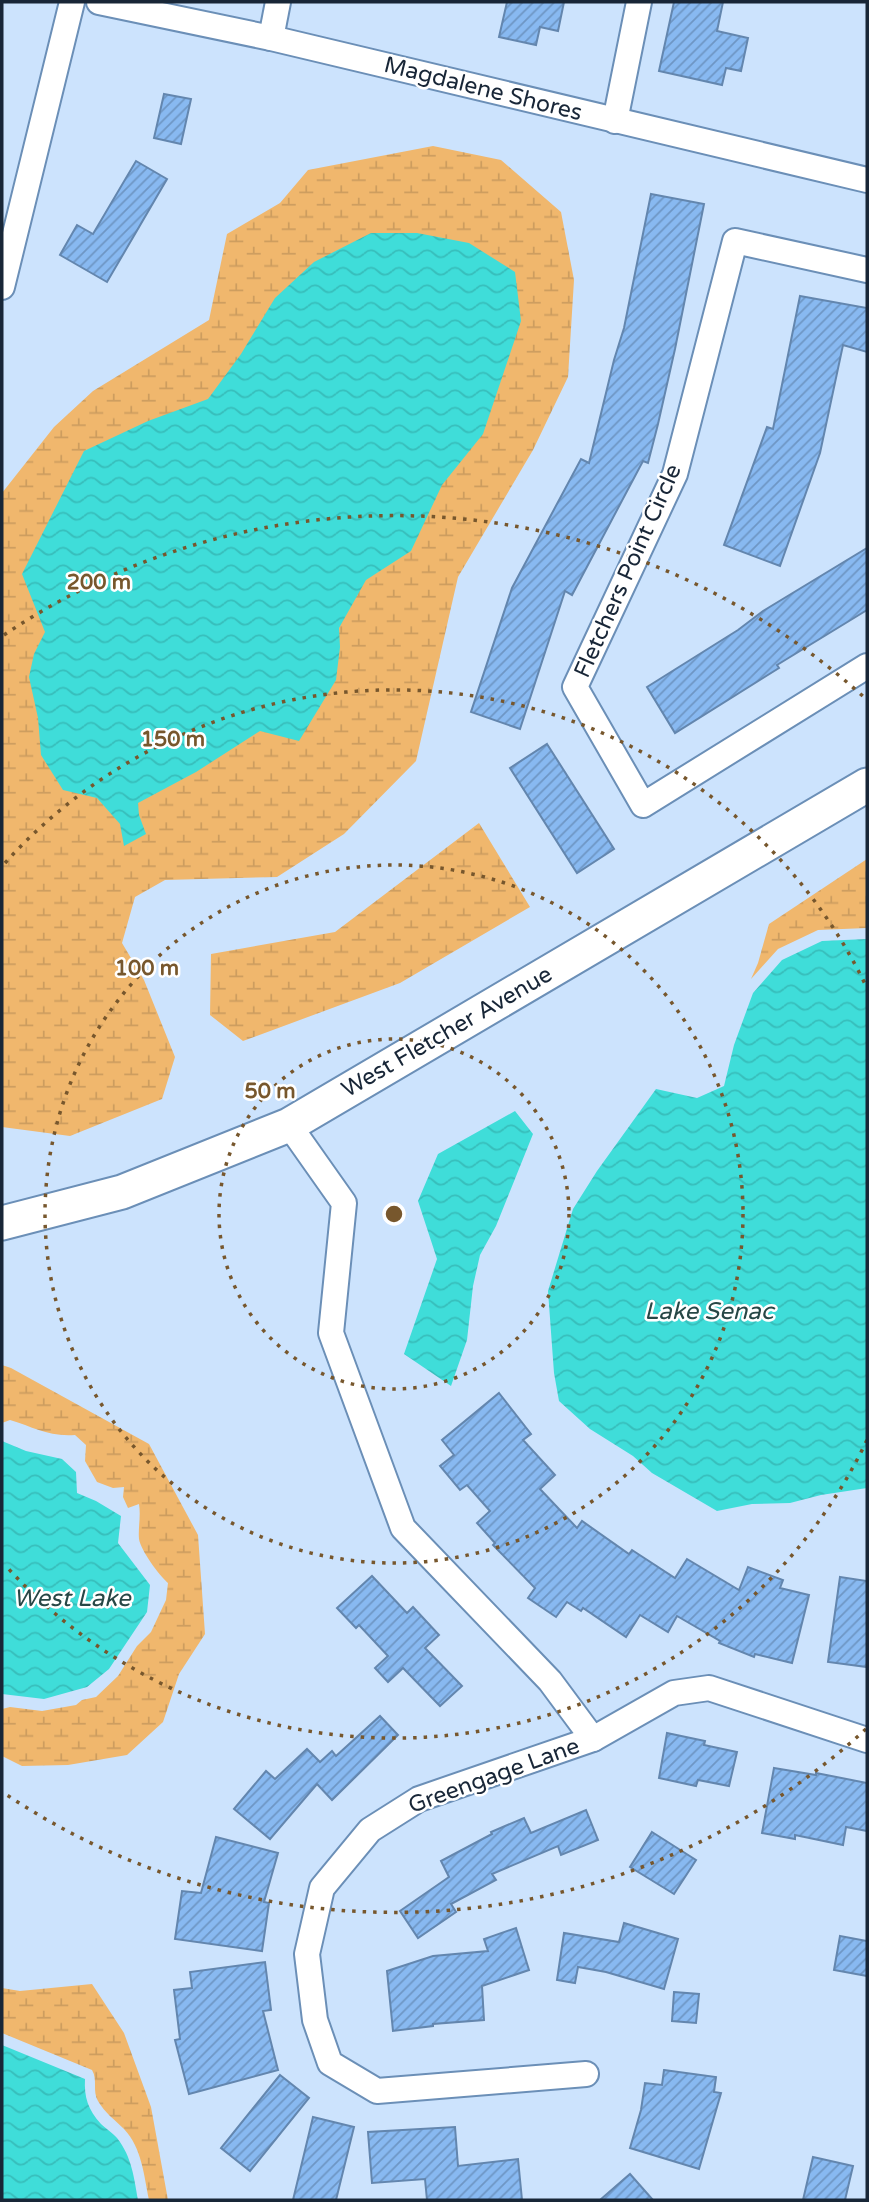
<svg xmlns="http://www.w3.org/2000/svg" width="869" height="2202" viewBox="0 0 869 2202" font-family="'Varela Round',sans-serif">
  <style>
    .wetland { fill: url(#wetland-marsh) }
    .water { fill: url(#water-waves) }
    .building { fill: url(#building-hatch); stroke: #6386ae; stroke-width: 2 }
    .lines { fill: none; stroke-linecap: round; stroke-linejoin: round }
    .minor-casing { stroke: #6b8fb7; stroke-width: 28 }
    .secondary-casing { stroke: #6b8fb7; stroke-width: 37 }
    .minor { stroke: #fff; stroke-width: 24 }
    .secondary { stroke: #fff; stroke-width: 33 }
    .ring { fill: none; stroke: #77572d; stroke-width: 3.5; stroke-dasharray: 3.5 7 }
    .labels { text-anchor: middle; dominant-baseline: central; stroke-width: 5; stroke-linejoin: round; paint-order: stroke }
    .street-label { font-size: 23px; fill: #182637; stroke: #fff }
    .water-label { font-size: 24px; font-style: italic; fill: #274746; stroke: #fff }
    .centre { fill: #77572d; stroke: #fff; stroke-width: 3.5 }
    .ring-label { font-size: 21px; text-anchor: middle; font-weight: bold; fill: #77572d; stroke: #fff; stroke-width: 5; stroke-linejoin: round; paint-order: stroke }
  </style>
  <defs>
    <pattern id="wetland-marsh" width="20" height="14" patternUnits="userSpaceOnUse" patternTransform="scale(1.75)"><rect width="20" height="14" fill="#f0b76d"/><path d="M1 5h8M5 5V1M11 12h8M15 12V8" fill="none" stroke="#cd9d5f"/></pattern>
    <pattern id="water-waves" width="16" height="10" patternUnits="userSpaceOnUse" patternTransform="scale(1.75)"><rect width="16" height="10" fill="#3fddd9"/><path d="M0 5q4-4 8 0t8 0" fill="none" stroke="#37bebb"/></pattern>
    <pattern id="building-hatch" width="6" height="6" patternUnits="userSpaceOnUse" patternTransform="scale(1.75)"><rect width="6" height="6" fill="#88b9f1"/><path d="M-1 1l2-2M0 6l6-6M5 7l2-2" fill="none" stroke="#6e96c4"/></pattern>
  </defs>
  <rect width="100%" height="100%" fill="#cce3fd"/>
  <g class="wetland">
    <path d="M433 146 501 160 561 212 574 280 568 377 533 450 458 577 416 761 344 834 277 877 165 880 135 897 122 943 144 980 175 1057 162 1099 70 1136 2 1127V493L54 427 93 391 209 320 227 234 280 203 308 170Z"/>
    <path d="M479 823 530 907 400 983 243 1041 210 1015 211 954 335 932Z"/>
    <path d="M867 859V928L818 930 778 949 751 979 758 963 769 924Z"/>
    <path d="M2 1365 11 1368 149 1444 198 1535 205 1634 179 1674 163 1722 127 1755 68 1765 22 1766 2 1756V1709L10 1707 42 1711 76 1705 82 1700 96 1697 118 1676 137 1646 151 1632 166 1600 168 1583C159 1575 141 1551 139 1539 138 1528 141 1516 139 1504L128 1508 123 1497 124 1487 113 1488 97 1482 85 1461 86 1445 75 1435C48 1437 34 1427 10 1420L2 1423Z"/>
    <path d="M92 1984 124 2033 151 2107 168 2200H149C144 2176 142 2148 124 2129 115 2120 105 2113 98 2101 92 2091 98 2080 92 2070L2 2033V1988L20 1991Z"/>
  </g>
  <g class="water">
    <path d="M371 233H417L469 243 515 272 521 321 483 434 442 485 411 551 366 580 339 628 340 647 336 680 299 741 260 731 196 772 138 803 139 815 146 834 124 846 120 824 97 798 63 790 41 755 38 718 29 677 34 654 45 632 22 574 84 451 148 421 208 399 241 354 275 298 314 262Z"/>
    <path d="M867 939V1488L821 1495 790 1503 752 1504 717 1511 652 1473 633 1456 590 1429 559 1401 554 1373 548 1291 573 1209 597 1171 656 1089 697 1098 724 1086 734 1045 753 993 782 960 822 941Z"/>
    <path d="M515 1111 533 1134 496 1226 480 1255 473 1286 467 1340 451 1386 404 1354 437 1259 418 1201 438 1154Z"/>
    <path d="M2 1441 26 1451 62 1459 76 1472 77 1493 96 1501 121 1516 118 1543 150 1585 147 1612 109 1669 87 1687 44 1699 2 1694Z"/>
    <path d="M2 2045 85 2079C84 2097 88 2110 101 2124 106 2129 113 2133 117 2138 132 2157 134 2178 138 2200H2Z"/>
  </g>
  <g class="building">
    <path d="M507 2H564L558 31 540 27 536 45 499 37Z"/>
    <path d="M674 2H723L717 31 748 38 741 71 726 68 722 85 659 71Z"/>
    <path d="M164 94 191 99 181 144 154 138Z"/>
    <path d="M136 161 167 179 107 282 60 255 77 225 93 234Z"/>
    <path d="M651 194 704 204 675 349 658 424 648 463 643 461 572 595 565 591 520 729 471 712 512 588 581 459 589 463 614 360 624 328Z"/>
    <path d="M800 296 867 308V352L843 345 820 453 780 566 724 545 767 427 773 429Z"/>
    <path d="M867 548V610L777 665 779 668 675 733 647 687 738 630 763 611Z"/>
    <path d="M547 744 614 849 577 873 510 768Z"/>
    <path d="M499 1393 531 1434 523 1440 555 1475 540 1489 577 1528 582 1521 629 1554 632 1550 675 1578 687 1559 739 1590 748 1567 783 1580 780 1588 809 1595 792 1663 755 1654 754 1657 719 1643 720 1641 677 1616 668 1632 640 1615 626 1637 583 1608 581 1611 567 1602 556 1617 528 1598 535 1588 493 1545 495 1543 477 1523 490 1511 467 1485 460 1490 440 1466 454 1455 442 1440Z"/>
    <path d="M372 1576 407 1613 413 1607 439 1635 425 1648 462 1686 440 1706 403 1668 388 1682 375 1668 388 1656 359 1625 356 1628 337 1608Z"/>
    <path d="M840 1577 867 1581V1667L828 1662Z"/>
    <path d="M380 1716 398 1735 332 1800 317 1784 270 1839 234 1809 266 1771 275 1779 307 1749 320 1762 332 1751 336 1756Z"/>
    <path d="M667 1733 705 1741 704 1745 737 1752 729 1786 698 1780 696 1786 659 1778Z"/>
    <path d="M774 1768 816 1775V1773L867 1783V1831L846 1827 843 1845 795 1835V1839L762 1833Z"/>
    <path d="M586 1810 598 1840 561 1855 558 1846 492 1874 496 1880 451 1904 456 1912 418 1938 400 1911 449 1877 441 1861 492 1834 491 1832 524 1818 531 1833Z"/>
    <path d="M652 1832 696 1860 674 1894 630 1867Z"/>
    <path d="M216 1837 278 1853 264 1902 269 1903 262 1951 175 1939 182 1891 201 1893Z"/>
    <path d="M624 1923 678 1939 664 1989 606 1972 578 1967 575 1983 557 1980 564 1933 619 1942Z"/>
    <path d="M516 1928 529 1970 482 1986 484 2020 433 2024V2026L393 2031 387 1971 433 1956 488 1951 484 1939Z"/>
    <path d="M840 1936 867 1941V1976L834 1970Z"/>
    <path d="M265 1962 271 2010 263 2011 278 2070 189 2094 175 2040 180 2039 174 1990 192 1988 190 1972Z"/>
    <path d="M674 1992 699 1994 696 2023 672 2021Z"/>
    <path d="M664 2070 716 2077 714 2092 721 2093 699 2169 630 2148 641 2110 645 2083 662 2085Z"/>
    <path d="M280 2075 309 2098 250 2171 221 2148Z"/>
    <path d="M313 2117 354 2127 336 2200H293Z"/>
    <path d="M455 2127 458 2166 518 2159 522 2200H427L425 2179 372 2183 368 2132Z"/>
    <path d="M813 2157 853 2166 845 2200H803Z"/>
    <path d="M630 2174 653 2200H600Z"/>
  </g>
  <g class="lines">
    <g class="minor-casing">
      <g id="minor">
        <path d="M99 2 271 38 867 180"/>
        <path d="M271 38 278 2"/>
        <path d="M615 121 639 2"/>
        <path d="M867 270 735 241 675 474 575 687 643 805 867 666"/>
        <path d="M2 287 72 2"/>
        <path d="M289 1125 344 1203 331 1333 403 1528 550 1681 593 1739"/>
        <path d="M586 2074 377 2091 330 2063 315 2020 307 1954 322 1888 370 1830 419 1799 593 1739 674 1693 709 1688 867 1740"/>
      </g>
    </g>
    <g class="secondary-casing">
      <path id="secondary" d="M2 1223 122 1192 289 1125 867 785"/>
    </g>
    <use href="#minor" class="minor"/>
    <use href="#secondary" class="secondary"/>
  </g>
  <g class="ring">
    <circle cx="394" cy="1214" r="175"/>
    <circle cx="394" cy="1214" r="349"/>
    <path d="M867 1440A524 524 0 0 1 5 1565M5 863A524 524 0 0 1 867 988"/>
    <path d="M866 1729A698 698 0 0 1 4 1793M4 635A698 698 0 0 1 866 699"/>
  </g>
  <g class="labels">
    <g class="street-label">
      <text transform="translate(483 89) rotate(14)">Magdalene Shores</text>
      <text transform="translate(628 571) rotate(-66)">Fletchers Point Circle</text>
      <text transform="translate(447 1032) rotate(-30)">West Fletcher Avenue</text>
      <text transform="translate(494 1776) rotate(-20)">Greengage Lane</text>
    </g>
    <g class="water-label">
      <text x="709" y="1311">Lake Senac</text>
      <text x="72" y="1598">West Lake</text>
    </g>
  </g>
  <circle cx="394" cy="1214" r="10" class="centre"/>
  <g class="ring-label">
    <text x="99" y="589">200 m</text>
    <text x="173" y="746">150 m</text>
    <text x="147" y="975">100 m</text>
    <text x="270" y="1098">50 m</text>
  </g>
  <rect width="869" height="2202" fill="none" stroke="#182637" stroke-width="7"/>
</svg>
